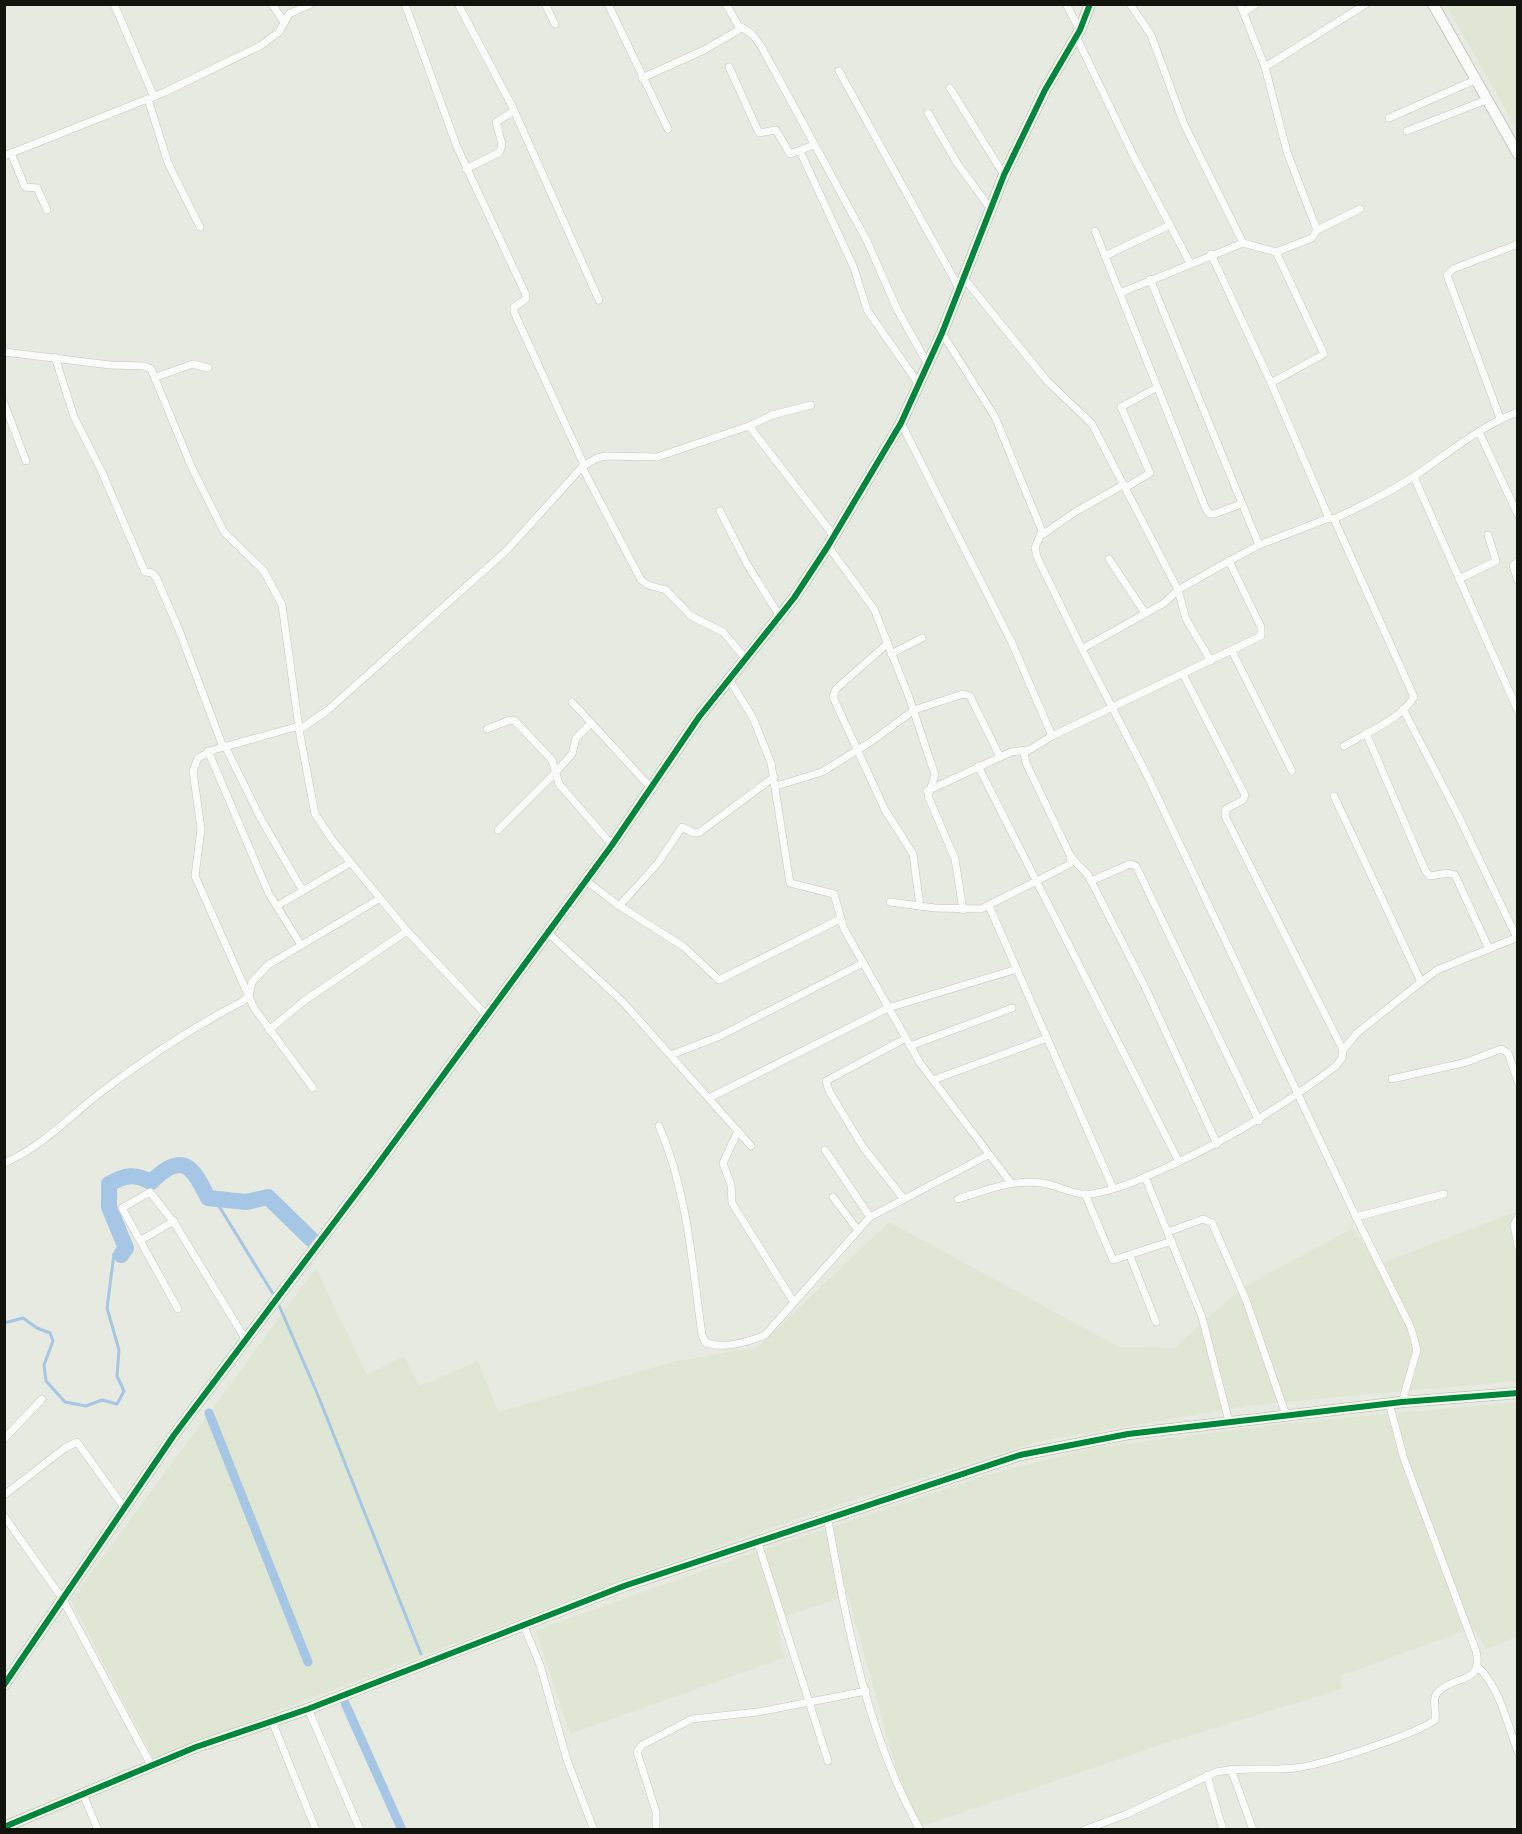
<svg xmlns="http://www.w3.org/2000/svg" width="1522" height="1834" viewBox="0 0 1522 1834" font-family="'Nunito Sans',sans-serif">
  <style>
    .built { fill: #dfe7d4 }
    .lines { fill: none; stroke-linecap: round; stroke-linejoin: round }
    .stream { stroke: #a6c6e5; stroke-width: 3 }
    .canal { stroke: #a6c6e5; stroke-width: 9 }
    .river { stroke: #a6c6e5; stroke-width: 16 }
    .street-casing { stroke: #c5c8c1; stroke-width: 8 }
    .secondary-casing { stroke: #c5c8c1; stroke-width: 12 }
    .street { stroke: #fbfcfa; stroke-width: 7 }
    .secondary { stroke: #fbfcfa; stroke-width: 10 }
    .cycleway-casing { stroke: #f4fce9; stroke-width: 10 }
    .cycleway { stroke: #00873e; stroke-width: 6 }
  </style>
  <rect width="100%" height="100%" fill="#e6eae0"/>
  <g class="built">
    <path d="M1446 5H1517V129Z"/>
    <path d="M1517 1211V1381L1252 1405 1039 1441 850 1501 646 1571 153 1758 71 1600 316 1268 367 1375 404 1356 419 1386 478 1361 498 1412 673 1362 758 1347 889 1222 1119 1347 1174 1348 1242 1288 1353 1228 1377 1265Z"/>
    <path d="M1517 1402V1637L1486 1649 1473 1628 1340 1676 1342 1689 1169 1742 920 1827 896 1769 848 1595 776 1620 784 1658 570 1734 536 1630 759 1551 987 1475 1092 1448 1290 1423Z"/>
  </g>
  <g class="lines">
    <g class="stream">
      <path d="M214 1198 275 1297"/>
      <path d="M278 1303 317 1393 421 1654"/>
      <path d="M4 1323 23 1318 37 1328 50 1333 53 1341 44 1365 46 1381 65 1402 86 1406 102 1400 117 1404 124 1391 117 1376 119 1350 107 1308 114 1254 121 1255"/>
    </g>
    <g class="canal">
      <path d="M209 1413 308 1662"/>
      <path d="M345 1703 402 1830"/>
    </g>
    <path class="river" d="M121 1255 126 1248 109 1207V1184C125 1175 135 1173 151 1182 183 1150 193 1167 208 1198L246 1202 268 1197 311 1239"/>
    <g class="street-casing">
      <g id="street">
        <path d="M114 4 154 97"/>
        <path d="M272 4 284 22"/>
        <path d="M405 4 457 147 526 295V299L514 307V312L584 465"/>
        <path d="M458 4 512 106 599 300"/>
        <path d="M545 4 555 24"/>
        <path d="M608 4 668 129"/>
        <path d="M726 4 738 25 752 34 761 46 867 241 897 309 927 363"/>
        <path d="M1066 4 1080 30"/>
        <path d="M1130 4 1151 35 1184 124 1243 243 1276 252 1312 238 1317 230 1287 152 1265 67 1240 4"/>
        <path d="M1244 12 1256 4"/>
        <path d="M1076 36 1134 157 1190 263"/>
        <path d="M729 67 759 133 776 130 790 154 814 145"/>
        <path d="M1265 67 1366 4"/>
        <path d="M839 71 959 288"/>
        <path d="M642 78 704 50 742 28"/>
        <path d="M950 88 1004 175"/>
        <path d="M148 99 168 163 200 227"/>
        <path d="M928 113 957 163 990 208"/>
        <path d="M1389 118 1475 80"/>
        <path d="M1407 131 1486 100"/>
        <path d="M800 151 854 268 867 310 918 383"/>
        <path d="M11 153 25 187 37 188 47 210"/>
        <path d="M4 156 165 92 260 46 279 32 289 14 311 4"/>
        <path d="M466 169 500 152 502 144 496 122 514 111"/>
        <path d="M1317 230 1360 209"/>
        <path d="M1095 231 1206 509 1210 514H1214L1241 504"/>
        <path d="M1211 254 1271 383 1329 518"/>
        <path d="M1105 256 1170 225"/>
        <path d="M963 277 1047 381 1092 424 1178 590 1186 619 1211 661"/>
        <path d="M1150 279 1259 545"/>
        <path d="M1120 293 1243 243"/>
        <path d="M942 333 995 417 1042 531 1035 548 1037 557 1082 649"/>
        <path d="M4 352 110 365 144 366 151 369 192 468 224 532 264 571 282 605 300 735 315 814 333 841 407 931 486 1015"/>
        <path d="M55 357 74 417 101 470 145 572 152 573 156 577 179 630 223 747"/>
        <path d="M156 377 193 364 208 368"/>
        <path d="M1271 383 1324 354 1276 252"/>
        <path d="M4 403 26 461"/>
        <path d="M1500 418 1447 275 1453 269 1518 244"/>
        <path d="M901 423 1012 643 1052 736"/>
        <path d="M749 426 772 415 811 405"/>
        <path d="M1479 432 1518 515"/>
        <path d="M582 467 641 580 648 585 666 590 691 616 723 632 745 658"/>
        <path d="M1414 477 1518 711"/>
        <path d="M1125 488 1150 473 1121 407 1156 388"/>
        <path d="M720 511 747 564 779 615"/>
        <path d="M1334 519 1414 697C1401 719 1366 733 1344 746"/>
        <path d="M1042 535 1075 512 1123 485"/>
        <path d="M828 546 874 609 909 697 935 775 928 796 955 859 963 910"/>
        <path d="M1109 559 1145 613"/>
        <path d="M1518 561 1513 566 1518 581"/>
        <path d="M1459 579 1496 561 1488 535"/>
        <path d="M887 644 836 689 833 697 885 810 913 854 920 906"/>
        <path d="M1232 651 1292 771"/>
        <path d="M891 654 922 638"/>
        <path d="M1183 674 1245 795 1243 800 1226 809 1225 816 1343 1050"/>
        <path d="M729 679 753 718 771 763 790 883 834 894 844 929 920 1063 1011 1183"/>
        <path d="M572 702 651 788"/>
        <path d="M1403 709 1457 813 1517 938"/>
        <path d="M299 726 213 750 198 758 193 771 201 829 195 876 254 1008 313 1088"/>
        <path d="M487 729 510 720 515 721 552 760 559 784 612 845"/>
        <path d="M299 730 328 710 508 549 582 467 597 458 606 456 657 457 749 426 834 536"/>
        <path d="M1366 733 1426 872 1430 876 1448 873 1455 875 1489 949"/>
        <path d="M225 746 261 819 303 891"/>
        <path d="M208 751 269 894 301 945"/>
        <path d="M978 766 1179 1162"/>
        <path d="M776 786 822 772 872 741 914 710 963 694 970 696 1000 757"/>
        <path d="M927 791 1011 752 1027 750"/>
        <path d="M1334 796 1421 982"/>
        <path d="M498 830 554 774 572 754 576 738 591 723"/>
        <path d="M1071 857 1088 875 1146 989 1217 1144"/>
        <path d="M585 880 618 905 684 947 719 980 840 919"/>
        <path d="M1091 881 1130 864 1136 866 1259 1121"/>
        <path d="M890 902 935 908 981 909 1070 864 1071 857 1026 763 1024 753 1052 736 1261 636V627L1229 561"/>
        <path d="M277 906 350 863"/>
        <path d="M619 906 658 863 682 827 694 833 700 832 774 777"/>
        <path d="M989 906 1113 1188"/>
        <path d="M547 932 623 1002 751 1146"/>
        <path d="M269 1030 304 1001 407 931"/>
        <path d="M910 1046 1012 1008"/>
        <path d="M671 1055 720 1036 863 963"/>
        <path d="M1392 1079 1467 1062 1501 1049 1508 1053 1518 1082"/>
        <path d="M933 1080 1047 1038"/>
        <path d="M709 1098 888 1008 1017 969"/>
        <path d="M659 1126C688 1193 692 1265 702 1335L705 1342C721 1350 749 1342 765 1335L870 1217 988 1155"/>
        <path d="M738 1131 723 1163 731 1185 732 1203 793 1301"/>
        <path d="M825 1150 870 1217"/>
        <path d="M4 1163C42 1147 69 1117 100 1093 146 1058 193 1027 243 1001L249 996 252 982 268 965 379 899"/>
        <path d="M1145 1177 1202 1317 1229 1422"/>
        <path d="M1085 1194 1113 1260 1172 1241"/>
        <path d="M833 1197 857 1229"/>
        <path d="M903 1198 863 1147 829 1091 826 1081 906 1038"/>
        <path d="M958 1199C986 1190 1013 1179 1042 1183 1059 1185 1073 1196 1091 1194 1119 1190 1146 1177 1172 1165 1232 1138 1284 1105 1336 1066L1342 1058 1343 1050 1357 1033 1421 982 1437 970 1518 937"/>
        <path d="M1356 1217 1444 1194"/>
        <path d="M1518 1217 1514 1225 1518 1246"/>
        <path d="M1168 1232 1203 1219 1212 1223 1246 1300 1286 1415"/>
        <path d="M141 1240 174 1221"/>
        <path d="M1130 1256 1156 1322"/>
        <path d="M178 1309 122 1208 150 1192 175 1224 246 1340"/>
        <path d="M1402 1402 1417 1350 1411 1328 1356 1217 1147 775 1082 649 1164 603 1178 590 1229 561 1259 545 1329 518 1334 519C1362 506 1390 492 1416 475 1449 453 1480 426 1518 412"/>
        <path d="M4 1439 42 1399"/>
        <path d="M4 1495 65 1448 77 1442 123 1506"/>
        <path d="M4 1516 62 1598 151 1765"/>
        <path d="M828 1520C847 1625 867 1735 920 1830"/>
        <path d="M758 1543 828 1761"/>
        <path d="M523 1624 540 1665 567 1760 594 1830"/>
        <path d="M1477 1666C1500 1687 1507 1724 1518 1752"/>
        <path d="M308 1709 360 1830"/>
        <path d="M272 1721 316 1830"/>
        <path d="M1231 1769 1253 1830"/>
        <path d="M1207 1775 1223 1830"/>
        <path d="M83 1794 98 1830"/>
        <path d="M656 1830V1812L637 1752 642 1745 692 1719 758 1712 866 1691"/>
        <path d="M1084 1830 1127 1814 1216 1772C1242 1766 1269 1771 1295 1768 1322 1765 1414 1735 1435 1720 1437 1710 1431 1699 1438 1692 1453 1675 1484 1685 1476 1651L1404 1459 1389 1403"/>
      </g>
    </g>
    <g class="secondary-casing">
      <g id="secondary">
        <path d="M1433 4 1518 154"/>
        <path d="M4 1685 174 1435 370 1175 612 845 699 717 794 598 828 546 901 423 942 333 1004 175 1045 90 1080 30 1090 4"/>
        <path d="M4 1827 196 1747 308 1709 624 1586 1020 1455 1128 1434 1402 1402 1518 1393"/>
      </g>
    </g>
    <use href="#street" class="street"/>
    <use href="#secondary" class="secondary"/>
    <g class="cycleway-casing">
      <g id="cycleway">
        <path d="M4 1685 174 1435 370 1175 612 845 699 717 794 598 828 546 901 423 942 333 1004 175 1045 90 1080 30 1090 4"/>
        <path d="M4 1827 196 1747 308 1709 624 1586 1020 1455 1128 1434 1402 1402 1518 1393"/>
      </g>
    </g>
    <use href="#cycleway" class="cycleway"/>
  </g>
  <rect width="1522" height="1834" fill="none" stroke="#11130d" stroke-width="12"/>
</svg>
